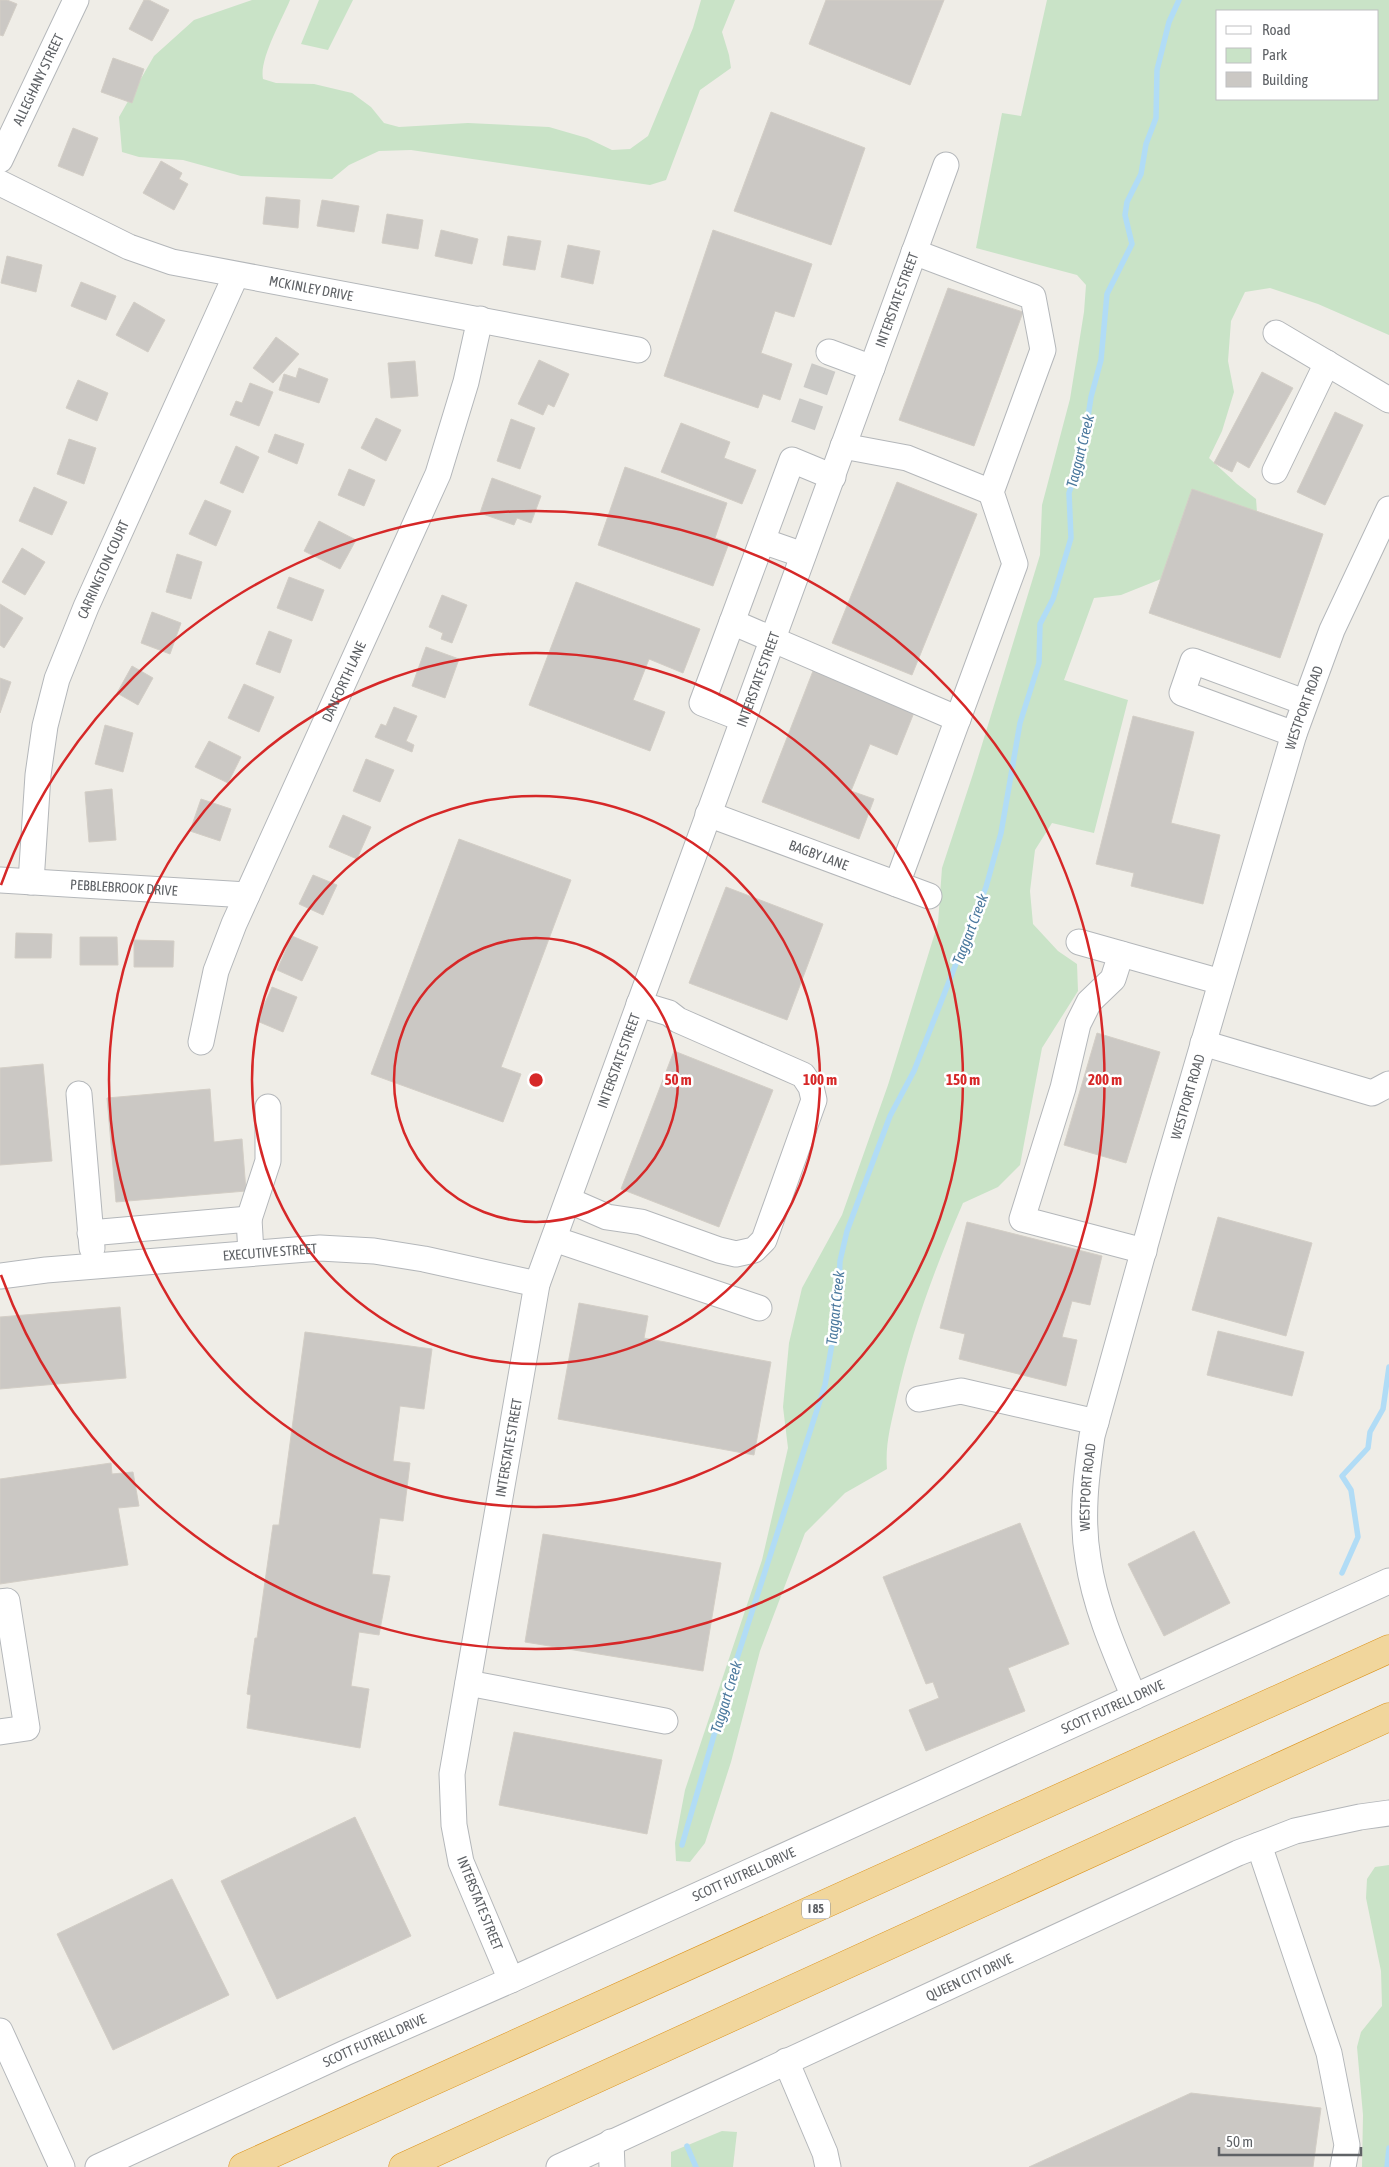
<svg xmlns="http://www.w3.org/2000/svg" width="1389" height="2167" viewBox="0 0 1389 2167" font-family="'Asap Condensed',sans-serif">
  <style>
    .green { fill: #c9e3c7; fill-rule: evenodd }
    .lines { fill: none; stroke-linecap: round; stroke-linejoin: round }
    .stream { stroke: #b1dcf6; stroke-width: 5.5 }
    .building { fill: #cbc8c4; stroke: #d3cec6 }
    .minor-tunnel { stroke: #cbcac7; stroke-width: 25; stroke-dasharray: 25 12; stroke-linecap: butt }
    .minor-casing { stroke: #b4b7ba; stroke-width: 27 }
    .highway-casing { stroke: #dc931a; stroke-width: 29 }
    .minor { stroke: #fff; stroke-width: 25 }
    .highway { stroke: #f1d69c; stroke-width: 28 }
    .ring { fill: none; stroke: #d62828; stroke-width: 2.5 }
    .labels { text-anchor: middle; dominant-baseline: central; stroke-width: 5; stroke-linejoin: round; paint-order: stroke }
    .shield { fill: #fff; stroke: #8f9194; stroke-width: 1 }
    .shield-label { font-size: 12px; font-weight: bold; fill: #5f6266 }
    .street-label { font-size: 14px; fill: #5f6266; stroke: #fff }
    .water-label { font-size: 15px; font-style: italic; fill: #4b799e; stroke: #fff }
    .centre { fill: #d62828; stroke: #fff; stroke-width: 2.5 }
    .ring-label { font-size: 15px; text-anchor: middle; font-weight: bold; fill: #d62828; stroke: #fff; stroke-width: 5; stroke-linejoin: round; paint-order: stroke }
  </style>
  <rect width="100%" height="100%" fill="#efede7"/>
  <g class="green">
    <path d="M252 0H290C282 20 259 59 263 79L276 83 314 84 352 93 371 107 384 123 399 127 468 123 549 127 587 138 612 150 630 149 648 136 693 28 701 0H735L722 32 729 55 731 68 700 90 666 180 650 185 411 150 379 151 349 165 332 179 241 176 183 160 139 157 122 152 119 117 154 56 194 20Z"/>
    <path d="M319 0H353L328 50 301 44Z"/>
    <path d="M1047 0H1389V335L1318 304 1270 288 1245 292 1231 321 1228 361 1234 392 1222 431 1209 458 1237 484 1256 499 1257 512 1192 490 1161 579 1121 595 1094 598 1064 680 1128 700 1094 833 1052 823 1035 850 1030 891 1033 924 1058 951 1077 964 1078 991 1042 1048 1020 1165 998 1187 963 1203C935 1268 911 1332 896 1401 891 1424 885 1445 887 1469L845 1493 805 1533 760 1651 731 1762 705 1843 690 1862 676 1861 675 1843 685 1790 762 1560 788 1448 783 1407 789 1343 802 1288 842 1215 888 1085 938 923 942 868 973 774 1040 555 1042 505 1070 399 1084 312 1086 285 1077 275 976 248 1002 113 1021 116ZM1218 11H1378V99H1218Z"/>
    <path d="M1389 1865V2167H1362L1363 2115 1357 2047 1361 2032 1382 2006 1381 1971 1366 1898 1367 1879 1375 1867Z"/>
    <path d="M722 2131 737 2132 733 2167H671V2152Z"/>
  </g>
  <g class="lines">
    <g class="stream">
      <path d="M1342 1573 1358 1537 1351 1490 1342 1476 1368 1448 1370 1432 1383 1409 1389 1367"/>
      <path d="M682 1845 731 1677 825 1385 838 1308 840 1261 847 1231 890 1116 914 1071 986 887 1001 833 1020 723 1039 663 1040 624 1053 599 1071 538 1069 493 1083 450 1091 397 1101 360 1107 294 1132 244 1125 215 1127 202 1141 174 1146 144 1156 118 1157 70 1169 22 1179 0"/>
      <path d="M687 2146 696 2167"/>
      <path d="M1387 2167 1389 2148"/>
    </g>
  </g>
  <g class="building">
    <path d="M0 0H7L17 4 3 36 0 35Z"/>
    <path d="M144 0H149L169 10 152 41 129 29Z"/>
    <path d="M826 0H944L910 85 809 44Z"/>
    <path d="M113 58 144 69 132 103 101 92Z"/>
    <path d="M771 112 865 148 831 245 734 211Z"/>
    <path d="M73 128 98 138 83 176 58 166Z"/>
    <path d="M161 161 182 173 179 179 188 184 174 210 143 193Z"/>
    <path d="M266 197 300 200 298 228 263 224Z"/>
    <path d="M322 200 359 206 354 232 317 226Z"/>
    <path d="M387 214 423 220 418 249 382 243Z"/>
    <path d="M441 230 478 239 472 264 435 256Z"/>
    <path d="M713 230 812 264 794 317 775 311 761 353 792 364 780 400 763 394 758 408 664 376Z"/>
    <path d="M508 236 541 241 535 270 503 265Z"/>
    <path d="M568 245 600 251 593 284 561 277Z"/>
    <path d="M7 256 42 265 36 292 1 283Z"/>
    <path d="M81 282 116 296 106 320 71 306Z"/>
    <path d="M948 288 1023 312 974 446 899 420Z"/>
    <path d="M134 302 165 320 148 352 116 335Z"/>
    <path d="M276 337 299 354 273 383 253 368Z"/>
    <path d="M539 360 569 374 554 407 548 404 543 415 518 404Z"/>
    <path d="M415 361 418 396 391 398 388 363Z"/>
    <path d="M299 368 328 379 319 403 279 390 284 374 296 378Z"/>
    <path d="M1262 372 1293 388 1249 468 1237 461 1232 472 1214 463Z"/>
    <path d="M78 380 108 393 97 421 66 408Z"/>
    <path d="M250 383 273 392 259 426 230 415 236 401 242 403Z"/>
    <path d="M1335 412 1363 425 1325 505 1297 492Z"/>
    <path d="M376 418 401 430 386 461 361 448Z"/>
    <path d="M511 419 535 428 520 469 497 461Z"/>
    <path d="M681 423 730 442 724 458 756 470 742 504 661 472Z"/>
    <path d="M275 434 304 444 297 464 268 452Z"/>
    <path d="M69 439 96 448 84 484 57 474Z"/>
    <path d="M236 446 259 457 243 493 220 483Z"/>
    <path d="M625 467 727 503 715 538 729 543 713 586 598 545Z"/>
    <path d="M349 469 375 480 364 506 338 495Z"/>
    <path d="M492 478 541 496 531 523 517 518 514 525 480 513Z"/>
    <path d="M897 482 977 514 912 675 832 643Z"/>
    <path d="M34 487 67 502 52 535 19 521Z"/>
    <path d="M1192 489 1323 534 1280 658 1149 613Z"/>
    <path d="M205 500 231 511 216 546 189 534Z"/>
    <path d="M319 521 356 540 340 569 304 551Z"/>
    <path d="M22 548 45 562 25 595 2 582Z"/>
    <path d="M177 554 202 562 191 599 166 592Z"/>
    <path d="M289 577 324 590 312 621 277 608Z"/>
    <path d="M576 582 700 629 683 673 649 659 633 700 665 712 650 751 529 705Z"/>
    <path d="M442 595 467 605 452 643 441 639 443 633 429 627Z"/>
    <path d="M0 604 23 618 4 648 0 645Z"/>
    <path d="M152 612 181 623 170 654 141 643Z"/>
    <path d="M269 631 292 640 280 673 256 664Z"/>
    <path d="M426 647 459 659 445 698 412 686Z"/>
    <path d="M132 666 153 678 138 705 117 693Z"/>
    <path d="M813 671 915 710 897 755 870 744 851 791 874 799 859 839 762 802Z"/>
    <path d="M0 678 11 682 0 713Z"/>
    <path d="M244 684 274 697 259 732 228 718Z"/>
    <path d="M394 707 417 716 406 741 414 745 412 752 375 737 381 724 386 726Z"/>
    <path d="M1133 716 1194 732 1171 823 1220 835 1203 904 1131 886 1134 873 1096 864Z"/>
    <path d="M105 725 133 733 123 772 95 764Z"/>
    <path d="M209 741 241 757 228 783 195 767Z"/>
    <path d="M366 759 394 770 380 802 353 791Z"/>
    <path d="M112 789 116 840 89 842 85 792Z"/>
    <path d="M201 799 231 809 220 841 190 831Z"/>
    <path d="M343 815 371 827 357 859 329 847Z"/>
    <path d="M459 839 571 880 501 1067 521 1074 503 1122 371 1074Z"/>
    <path d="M313 875 337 885 323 915 299 904Z"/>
    <path d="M726 887 823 924 787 1020 689 983Z"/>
    <path d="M16 933 52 934 51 958H15Z"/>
    <path d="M292 936 318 947 302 981 277 970Z"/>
    <path d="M80 937H117L118 965H80Z"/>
    <path d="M134 940 174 941 173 967H134Z"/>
    <path d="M272 987 297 997 283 1032 257 1021Z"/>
    <path d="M1097 1033 1160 1052 1126 1163 1064 1145Z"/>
    <path d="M674 1051 773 1090 719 1227 621 1189Z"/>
    <path d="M43 1064 52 1161 0 1165V1068Z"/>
    <path d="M210 1089 214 1142 242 1139 246 1191 116 1202 107 1098Z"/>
    <path d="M1218 1217 1312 1243 1286 1336 1192 1310Z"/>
    <path d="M967 1222 1102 1256 1090 1305 1072 1301 1062 1337 1077 1340 1066 1386 959 1359 965 1334 940 1328Z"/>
    <path d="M579 1303 648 1316 644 1338 771 1362 754 1455 558 1419Z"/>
    <path d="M120 1307 126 1378 0 1389V1317Z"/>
    <path d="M1218 1331 1304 1352 1292 1396 1207 1375Z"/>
    <path d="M305 1332 432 1349 424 1409 400 1406 393 1461 410 1463 403 1521 380 1518 372 1574 390 1576 379 1635 359 1632 351 1686 369 1689 360 1748 247 1728 251 1695 247 1694 255 1638H257L273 1525H279Z"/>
    <path d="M111 1463 112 1474 133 1472 139 1506 118 1508 128 1565 0 1584V1479Z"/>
    <path d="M1020 1523 1069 1644 1008 1668 1025 1711 926 1751 909 1710 939 1698 933 1682 926 1684 883 1577Z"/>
    <path d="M1194 1531 1230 1603 1164 1636 1128 1564Z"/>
    <path d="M543 1534 721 1563 703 1671 525 1642Z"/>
    <path d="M514 1732 662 1760 647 1834 499 1805Z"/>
    <path d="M355 1817 411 1936 277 1999 221 1881Z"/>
    <path d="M172 1879 229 1995 113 2050 57 1934Z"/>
    <path d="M1191 2093 1321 2108 1313 2167H1029Z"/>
  </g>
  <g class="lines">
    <path class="minor-tunnel" d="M803 426 829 352"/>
    <g class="minor-casing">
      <g id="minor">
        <path id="s1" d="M0 160 76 0"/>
        <path id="s2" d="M0 183 129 247 172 262 638 350"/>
        <path d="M1276 333 1389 400"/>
        <path d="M829 352 872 368"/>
        <path d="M843 446 907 458 991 492"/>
        <path d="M1275 471 1327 363"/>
        <path d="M763 541 803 555"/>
        <path d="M732 622 958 719"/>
        <path d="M743 719 702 703 792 460 833 477"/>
        <path d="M1294 734 1182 693 1193 661 1304 702"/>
        <path id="s3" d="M708 814 929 896"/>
        <path id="s4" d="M0 880 247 895"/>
        <path id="s5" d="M31 882 38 775 45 726 57 679 86 607 236 275"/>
        <path d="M897 884 1015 564 991 492 1043 350 1033 297 914 252"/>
        <path d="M1079 942 1221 982"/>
        <path d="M1121 954 1113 979 1089 1002 1078 1024 1063 1088 1022 1219 1144 1251"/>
        <path id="s6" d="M201 1042 216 971 234 924 438 474 466 382 480 319"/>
        <path d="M1203 1043 1372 1093 1389 1084"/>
        <path d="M79 1094 92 1248"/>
        <path d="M568 1200 607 1217 641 1222 719 1250 736 1254 754 1250 764 1240 814 1100 811 1087 803 1075 678 1020 669 1013 639 1004"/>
        <path d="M249 1219 268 1161V1107"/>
        <path d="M90 1233 249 1219 251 1253"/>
        <path d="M554 1239 759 1308"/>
        <path id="s7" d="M0 1276 46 1270 320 1248 374 1251 424 1259 537 1284"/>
        <path d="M919 1399 961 1391 1096 1422"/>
        <path d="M0 1602 7 1601 27 1728 0 1732"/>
        <path d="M468 1683 665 1721"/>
        <path id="s8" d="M1134 1697C1115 1652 1095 1607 1088 1559 1081 1518 1086 1477 1092 1436L1163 1181 1294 734 1332 630 1389 509"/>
        <path d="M1259 1845 1329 2053 1347 2145 1343 2167"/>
        <path id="s9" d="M511 1980 461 1862 454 1825 452 1774 537 1284 946 165"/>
        <path d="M0 2031 62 2167"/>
        <path d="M786 2061 825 2153 828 2167"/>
        <path d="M611 2142 612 2167"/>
        <path id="s10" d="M98 2167 345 2053 511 1980 1389 1581"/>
        <path id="s11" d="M559 2167 1238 1853 1295 1831 1360 1817 1389 1813"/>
      </g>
    </g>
    <g class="highway-casing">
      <g id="highway">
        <path d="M243 2167 1389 1649"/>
        <path d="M403 2167 1389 1717"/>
      </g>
    </g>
    <use href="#minor" class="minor"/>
    <use href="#highway" class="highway"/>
  </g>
  <g class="ring">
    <circle cx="536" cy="1080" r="142"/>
    <circle cx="536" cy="1080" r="284"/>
    <circle cx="536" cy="1080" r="427"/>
    <path d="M1 885A569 569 0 1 1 1 1275"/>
  </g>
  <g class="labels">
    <rect class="shield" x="802" y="1899.5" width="28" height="19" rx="4"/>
    <g class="shield-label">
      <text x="816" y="1909">I 85</text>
    </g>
    <g class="street-label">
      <text stroke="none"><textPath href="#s1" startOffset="89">ALLEGHANY STREET</textPath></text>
      <text stroke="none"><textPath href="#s2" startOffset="331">MCKINLEY DRIVE</textPath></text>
      <text stroke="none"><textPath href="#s9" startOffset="1762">INTERSTATE STREET</textPath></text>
      <text stroke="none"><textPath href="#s5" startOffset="324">CARRINGTON COURT</textPath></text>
      <text stroke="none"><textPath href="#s9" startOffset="1358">INTERSTATE STREET</textPath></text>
      <text stroke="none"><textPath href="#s6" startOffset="389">DANFORTH LANE</textPath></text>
      <text stroke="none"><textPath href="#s8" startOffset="1028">WESTPORT ROAD</textPath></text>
      <text stroke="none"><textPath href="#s3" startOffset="118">BAGBY LANE</textPath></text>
      <text stroke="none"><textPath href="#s4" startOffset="124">PEBBLEBROOK DRIVE</textPath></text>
      <text stroke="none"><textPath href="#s9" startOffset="952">INTERSTATE STREET</textPath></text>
      <text stroke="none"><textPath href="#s8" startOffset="622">WESTPORT ROAD</textPath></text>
      <text stroke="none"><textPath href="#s7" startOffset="271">EXECUTIVE STREET</textPath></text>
      <text stroke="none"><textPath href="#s9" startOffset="548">INTERSTATE STREET</textPath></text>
      <text stroke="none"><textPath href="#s8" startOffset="218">WESTPORT ROAD</textPath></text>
      <text stroke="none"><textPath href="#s10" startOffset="1114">SCOTT FUTRELL DRIVE</textPath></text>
      <text stroke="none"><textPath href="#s10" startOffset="709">SCOTT FUTRELL DRIVE</textPath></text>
      <text transform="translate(480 1903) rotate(68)">INTERSTATE STREET</text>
      <text stroke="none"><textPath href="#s11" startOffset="452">QUEEN CITY DRIVE</textPath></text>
      <text stroke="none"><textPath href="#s10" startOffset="304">SCOTT FUTRELL DRIVE</textPath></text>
    </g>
    <g class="water-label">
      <text transform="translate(1080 451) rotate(-76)">Taggart Creek</text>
      <text transform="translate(970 929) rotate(-69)">Taggart Creek</text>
      <text transform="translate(835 1308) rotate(-84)">Taggart Creek</text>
      <text transform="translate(726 1697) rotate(-73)">Taggart Creek</text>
    </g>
  </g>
  <circle cx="536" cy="1080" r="8" class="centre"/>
  <g class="ring-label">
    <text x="678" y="1085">50 m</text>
    <text x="820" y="1085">100 m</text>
    <text x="963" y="1085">150 m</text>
    <text x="1105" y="1085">200 m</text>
  </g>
  <rect x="1216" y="10" width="162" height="90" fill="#ffffff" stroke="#bfc0c2"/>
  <rect x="1226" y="26" width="25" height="8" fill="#ffffff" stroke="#bfc0c2"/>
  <text x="1262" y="35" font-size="15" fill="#5f6266">Road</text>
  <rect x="1226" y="48" width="25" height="15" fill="#c9e3c7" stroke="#bfc0c2"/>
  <text x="1262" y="60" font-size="15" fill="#5f6266">Park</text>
  <rect x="1226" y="72" width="25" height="15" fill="#cbc8c4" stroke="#bfc0c2"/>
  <text x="1262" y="85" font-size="15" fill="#5f6266">Building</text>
  <path d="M1219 2147v8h142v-8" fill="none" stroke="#5f6266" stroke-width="2.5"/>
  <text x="1226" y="2147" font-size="15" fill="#5f6266" stroke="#ffffff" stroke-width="4" paint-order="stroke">50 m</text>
</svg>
